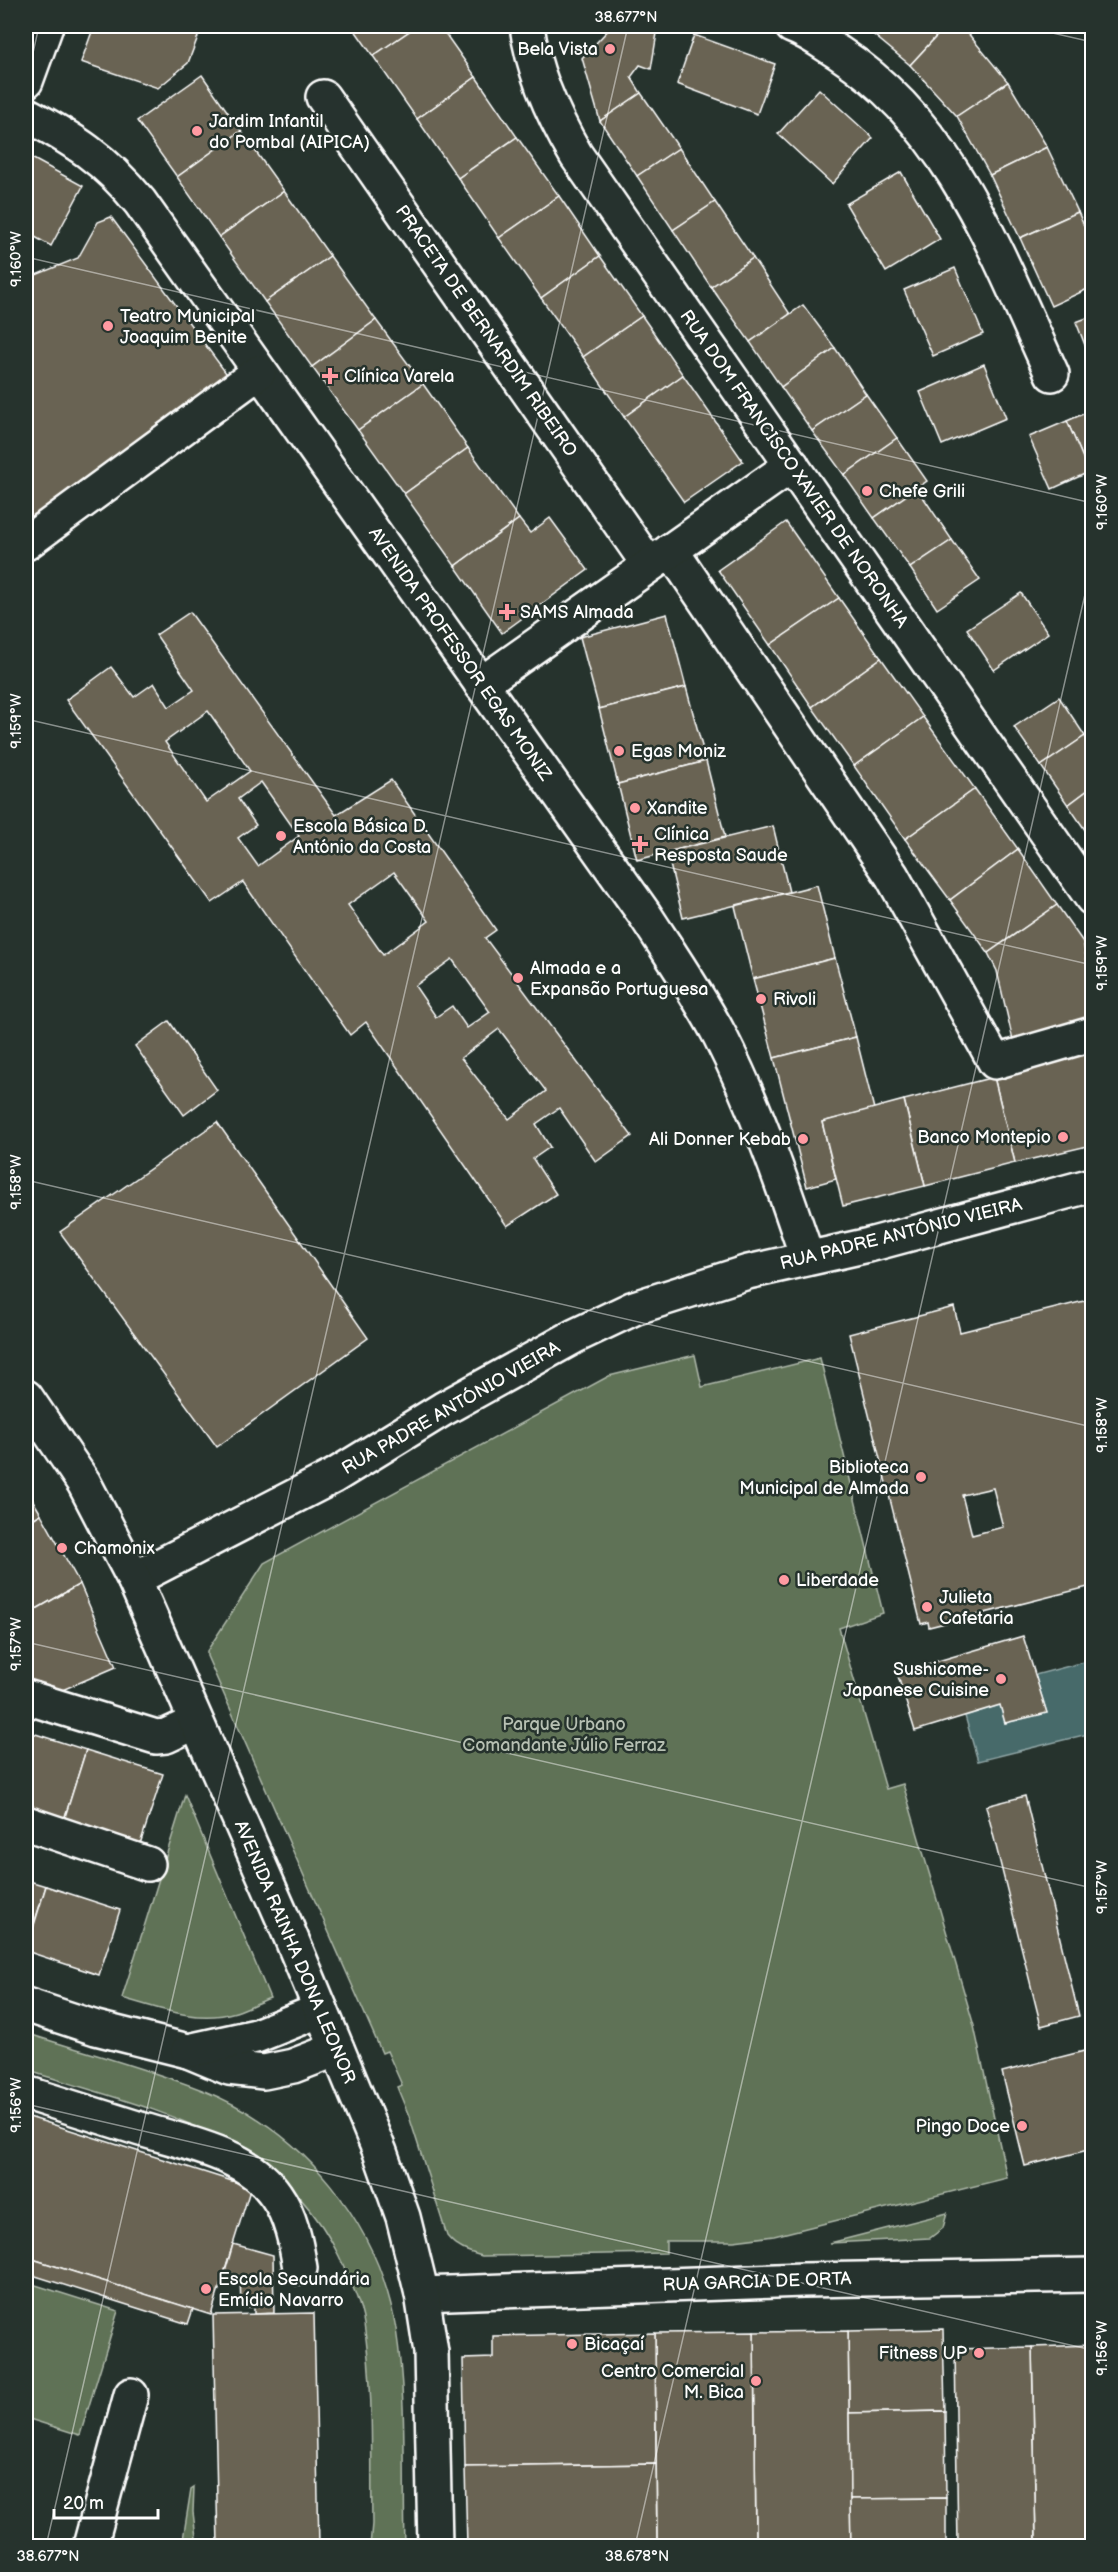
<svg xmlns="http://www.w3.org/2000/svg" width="1118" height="2572" viewBox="0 0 1118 2572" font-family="'Balsamiq Sans',sans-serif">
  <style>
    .green { fill: #5e7256; stroke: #aeb8aa; stroke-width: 1.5 }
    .water { fill: #466a6b; stroke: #90a6a6; stroke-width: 1.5 }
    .building { fill: #696452; stroke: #fff; stroke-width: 1.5; fill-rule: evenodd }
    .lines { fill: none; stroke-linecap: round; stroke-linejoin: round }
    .minor-casing { stroke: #fff; stroke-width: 38 }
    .major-casing { stroke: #fff; stroke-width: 38 }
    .minor { stroke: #26332d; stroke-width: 33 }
    .major { stroke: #26332d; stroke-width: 33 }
    .ticks { fill: none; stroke: #fff; stroke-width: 1.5; stroke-opacity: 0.45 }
    .poi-dot { fill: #ff9aa2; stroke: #26332d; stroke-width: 2 }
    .labels { text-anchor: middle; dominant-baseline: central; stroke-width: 5; stroke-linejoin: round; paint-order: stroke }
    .poi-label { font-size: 18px; fill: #fff; stroke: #26332d; text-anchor: start }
    .street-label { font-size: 18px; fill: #fff; stroke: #26332d }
    .park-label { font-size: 18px; fill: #b7c0b3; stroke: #26332d }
    .neatline { fill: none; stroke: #fff; stroke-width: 2 }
    .ticks-label { font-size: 15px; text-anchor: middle; fill: #fff }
  </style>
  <rect width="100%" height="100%" fill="#26332d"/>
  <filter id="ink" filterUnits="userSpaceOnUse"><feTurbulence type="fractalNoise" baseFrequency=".0167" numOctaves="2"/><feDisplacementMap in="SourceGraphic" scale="12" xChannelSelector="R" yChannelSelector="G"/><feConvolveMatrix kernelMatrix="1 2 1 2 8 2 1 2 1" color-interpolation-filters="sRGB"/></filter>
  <g filter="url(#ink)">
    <g class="green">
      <path d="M695 1355 702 1387 820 1358 883 1613 839 1628 886 1789 903 1784 974 2026 1007 2178 774 2236 734 2241H666V2253L482 2256C467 2252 457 2248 447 2236L409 2116 397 2087 402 2085 387 2051 382 2053 207 1656V1651L264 1563 609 1376Z"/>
      <path d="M185 1795 270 1998C259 2002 248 2008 236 2012 198 2024 158 2008 122 1998Z"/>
      <path d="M26 2033C84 2052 145 2068 202 2090 303 2130 378 2222 396 2329 407 2400 403 2475 405 2546H370L372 2524C371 2458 374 2390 364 2324 360 2300 349 2278 339 2256 280 2132 145 2108 26 2070Z"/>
      <path d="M947 2213 943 2228 930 2238 830 2243Z"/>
      <path d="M26 2282 118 2311 80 2435 26 2418Z"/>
      <path d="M194 2487 193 2512 197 2546H182L191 2489Z"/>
    </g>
    <path class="water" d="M1092 1660V1733L978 1761 965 1716 1000 1705 1005 1723 1047 1713 1035 1675Z"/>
    <g class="building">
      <path d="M94 26H202L188 63 158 88 81 62Z"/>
      <path d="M352 26H417L373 56Z"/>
      <path d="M417 26H440L476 77 417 119 373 56Z"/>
      <path d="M612 26H629L657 33 651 69 640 65 631 77 641 93 600 121 582 58Z"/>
      <path d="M863 26H946L910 65Z"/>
      <path d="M946 26H962L1008 82 957 116 910 65Z"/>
      <path d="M694 35 775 64 757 114 677 84Z"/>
      <path d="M202 75 241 131 177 177 137 121Z"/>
      <path d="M476 77 517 137 458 178 417 119Z"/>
      <path d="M1008 82 1047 147 990 175 957 116Z"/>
      <path d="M819 89 873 138 832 184 778 134Z"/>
      <path d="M641 93 679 148 637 176 600 121Z"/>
      <path d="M241 131 284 191 219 237 177 177Z"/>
      <path d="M517 137 559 196 499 238 458 178Z"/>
      <path d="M1047 147 1078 212 1020 238 990 175Z"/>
      <path d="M679 148 715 202 673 230 637 176Z"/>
      <path d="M26 155 83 186 51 246 26 232Z"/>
      <path d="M901 172 940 239 886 272 846 204Z"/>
      <path d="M284 191 330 256 265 302 219 237Z"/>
      <path d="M559 196 600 256 541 298 499 238Z"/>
      <path d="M715 202 753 258 711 287 673 230Z"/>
      <path d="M1078 212 1092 244V287L1051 306 1020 238Z"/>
      <path d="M111 217 229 377 26 525V270L36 275 78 258 98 222Z"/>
      <path d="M330 256 376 320 312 367 265 302Z"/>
      <path d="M600 256 642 316 583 357 541 298Z"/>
      <path d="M753 258 790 314 750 342 711 287Z"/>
      <path d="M955 268 983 334 933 356 904 290Z"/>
      <path d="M803 305 835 348 781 387 750 342Z"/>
      <path d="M642 316 683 375 624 417 583 357Z"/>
      <path d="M1092 316V363L1076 322Z"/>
      <path d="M376 320 423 384 358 430 312 367Z"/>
      <path d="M835 348 866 394 812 431 781 387Z"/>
      <path d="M984 364 1006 418 942 445 920 392Z"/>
      <path d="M683 375 743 461 684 502 624 417Z"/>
      <path d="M423 384 468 448 404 494 358 430Z"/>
      <path d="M866 394 897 438 844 475 812 431Z"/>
      <path d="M1092 410V471L1089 472 1067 421Z"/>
      <path d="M1067 421 1089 472 1052 489 1029 437Z"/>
      <path d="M897 438 927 481 874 518 844 475Z"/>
      <path d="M468 448 519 519 455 566 404 494Z"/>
      <path d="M917 488 952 540 910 568 874 518Z"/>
      <path d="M550 518 588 570 502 633 455 566 519 519 530 533Z"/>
      <path d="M786 522 839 598 770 645 718 570Z"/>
      <path d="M952 540 980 580 937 609 910 568Z"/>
      <path d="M1021 593 1048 633 994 670 967 629Z"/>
      <path d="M839 598 881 658 812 707 770 645Z"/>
      <path d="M190 612 336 815 391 780 496 930 485 938 632 1136 596 1162 559 1108 536 1124 550 1147 533 1159 556 1194 507 1226 366 1022 350 1035 243 882 212 903 66 700 111 667 134 697 154 683 169 707 194 690 156 635ZM208 711 250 771 206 802 165 742ZM261 782 299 836 258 866 238 838 256 825 238 799ZM394 872 429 921 383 955 348 905ZM452 959 490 1012 467 1028 452 1006 436 1017 415 986ZM499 1029 546 1091 509 1119 461 1058Z"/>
      <path d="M667 614 686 687 599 709 580 637Z"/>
      <path d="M881 658 923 717 854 766 812 707Z"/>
      <path d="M686 687 706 761 618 784 599 709Z"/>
      <path d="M1059 697 1085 736 1041 766 1014 727Z"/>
      <path d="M923 717 975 789 905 839 854 766Z"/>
      <path d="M1085 736 1092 747V787L1068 805 1041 766Z"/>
      <path d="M706 761 725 837 637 860 618 784Z"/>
      <path d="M1092 787V835L1090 837 1068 805Z"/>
      <path d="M975 789 1018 849 950 900 905 839Z"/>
      <path d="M773 826 789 892 683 918 667 852Z"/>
      <path d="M1018 849 1057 905 988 953 950 900Z"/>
      <path d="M817 885 835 958 753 979 735 906Z"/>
      <path d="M1057 905 1083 942 1092 986V1023L1013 1040 997 971 988 953Z"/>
      <path d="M835 958 856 1037 774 1058 753 979Z"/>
      <path d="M169 1021 217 1090 184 1115 135 1046Z"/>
      <path d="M856 1037 874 1109 822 1122 836 1179 807 1187 774 1058Z"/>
      <path d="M1090 1051 1092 1063V1145L1015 1163 994 1077Z"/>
      <path d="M994 1077 1015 1163 925 1186 904 1100Z"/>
      <path d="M904 1100 925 1186 843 1206 822 1122Z"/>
      <path d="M217 1122 368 1338 217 1447 60 1232Z"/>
      <path d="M1092 1299V1586L929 1627 928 1622 921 1624 849 1334 954 1307 960 1332ZM993 1488 1003 1527 972 1535 962 1495Z"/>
      <path d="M26 1489 41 1514 26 1523Z"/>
      <path d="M41 1514 80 1584 26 1615V1523Z"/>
      <path d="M80 1584 116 1667 60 1691 26 1681V1615Z"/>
      <path d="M1023 1636 1047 1713 1005 1723 1000 1705 915 1731 897 1673Z"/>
      <path d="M26 1731 86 1750 64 1820 26 1808Z"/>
      <path d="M86 1750 163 1774 140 1844 64 1820Z"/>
      <path d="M1025 1796 1079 2016 1041 2026 986 1806Z"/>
      <path d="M26 1880 46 1886 26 1949Z"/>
      <path d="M46 1886 120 1910 99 1975 26 1951Z"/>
      <path d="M1092 2049V2149L1025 2166 1002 2072Z"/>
      <path d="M26 2116 251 2187 211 2315 26 2257Z"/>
      <path d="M233 2244 273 2255 274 2313 254 2314V2307H241L240 2276 225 2272Z"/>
      <path d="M26 2257 193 2309 188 2324 26 2273Z"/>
      <path d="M314 2313 319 2546H218L213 2315Z"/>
      <path d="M943 2329 945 2411 849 2413 848 2331Z"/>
      <path d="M848 2331 851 2546H756L754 2332Z"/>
      <path d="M754 2332 756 2546H657L655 2333Z"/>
      <path d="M655 2333 656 2464 465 2467 463 2359 493 2358V2336Z"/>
      <path d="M1092 2345V2546H1036L1032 2347Z"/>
      <path d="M1032 2347 1036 2546H958L955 2349Z"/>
      <path d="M945 2411 946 2498 850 2499 849 2413Z"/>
      <path d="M656 2464 657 2546H467L465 2467Z"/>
      <path d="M946 2498V2546H851L850 2499Z"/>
    </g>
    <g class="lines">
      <g class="minor-casing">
        <g id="minor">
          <path d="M527 26C533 72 552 114 576 155L1092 898"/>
          <path d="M792 26C809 32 823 43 839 53 952 126 998 256 1052 374"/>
          <path d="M26 81 46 26"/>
          <path d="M323 97 649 565"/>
          <path d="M26 114C74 140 104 158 140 202L645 915C671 955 698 994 720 1036 756 1107 782 1182 807 1257"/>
          <path d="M26 543 259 372"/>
          <path d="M671 550 892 876 995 1062 1092 1034"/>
          <path d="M481 684 792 465"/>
          <path d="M134 1579 334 1476 443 1409 575 1336 634 1308 748 1272 869 1245 1092 1185"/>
          <path d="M26 1697 156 1737 166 1736 196 1722"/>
          <path d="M26 1823 148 1864"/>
          <path d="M26 2005 96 2028 188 2051 229 2068 264 2072 293 2066 337 2049"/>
          <path d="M188 2051 256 2036 321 2010"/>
          <path d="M26 2093C62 2104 98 2116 134 2127 180 2142 247 2152 276 2195 291 2216 296 2243 300 2268"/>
          <path d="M422 2294 803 2280 1092 2275"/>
          <path d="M90 2546 131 2395"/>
        </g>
      </g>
      <g class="major-casing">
        <path id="major" d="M26 1397 84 1483 134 1579 287 1928 380 2152 403 2217 422 2294 431 2352 435 2546"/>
      </g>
      <use href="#minor" class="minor"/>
      <use href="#major" class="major"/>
    </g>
  </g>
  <path class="ticks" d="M1022 26 1092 42M26 84 39 26M26 257 1092 503M26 719 1092 965M26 1180 1092 1427M26 1642 1092 1888M26 2104 1092 2350M46 2546 628 26M635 2546 1092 564"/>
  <g class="poi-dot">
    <circle cx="610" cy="49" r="6"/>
    <circle cx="197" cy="131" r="6"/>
    <circle cx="108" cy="326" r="6"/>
    <path d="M327 367h6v6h6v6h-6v6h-6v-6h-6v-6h6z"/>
    <circle cx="867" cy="491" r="6"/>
    <path d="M504 603h6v6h6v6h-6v6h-6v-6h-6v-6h6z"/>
    <circle cx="619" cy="751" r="6"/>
    <circle cx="635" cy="808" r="6"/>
    <circle cx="281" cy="836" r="6"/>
    <path d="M637 835h6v6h6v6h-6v6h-6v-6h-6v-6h6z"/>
    <circle cx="518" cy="978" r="6"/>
    <circle cx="761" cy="999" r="6"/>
    <circle cx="1063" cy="1137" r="6"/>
    <circle cx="803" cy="1139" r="6"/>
    <circle cx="921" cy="1477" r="6"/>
    <circle cx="62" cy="1548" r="6"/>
    <circle cx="784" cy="1580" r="6"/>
    <circle cx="927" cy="1607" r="6"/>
    <circle cx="1001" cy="1679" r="6"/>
    <circle cx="1022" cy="2126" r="6"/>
    <circle cx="206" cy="2289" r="6"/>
    <circle cx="572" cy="2344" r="6"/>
    <circle cx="979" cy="2353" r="6"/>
    <circle cx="756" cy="2381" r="6"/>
  </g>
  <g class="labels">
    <g class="poi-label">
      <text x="598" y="49" text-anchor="end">Bela Vista</text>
      <text x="209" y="121">Jardim Infantil<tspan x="209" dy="21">do Pombal (AIPICA)</tspan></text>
      <text x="120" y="316">Teatro Municipal<tspan x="120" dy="21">Joaquim Benite</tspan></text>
      <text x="344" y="376">Clínica Varela</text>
      <text x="879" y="491">Chefe Grili</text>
      <text x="520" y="612">SAMS Almada</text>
      <text x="631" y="751">Egas Moniz</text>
      <text x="647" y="808">Xandite</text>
      <text x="293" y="826">Escola Básica D.<tspan x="293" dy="21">António da Costa</tspan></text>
      <text x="654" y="834">Clínica<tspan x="654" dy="21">Resposta Saude</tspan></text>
      <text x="530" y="968">Almada e a<tspan x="530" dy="21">Expansão Portuguesa</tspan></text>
      <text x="773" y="999">Rivoli</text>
      <text x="1051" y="1137" text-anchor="end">Banco Montepio</text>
      <text x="791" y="1139" text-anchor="end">Ali Donner Kebab</text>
      <text x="909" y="1467" text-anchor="end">Biblioteca<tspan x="909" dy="21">Municipal de Almada</tspan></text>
      <text x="74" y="1548">Chamonix</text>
      <text x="796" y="1580">Liberdade</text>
      <text x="939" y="1597">Julieta<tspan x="939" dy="21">Cafetaria</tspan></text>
      <text x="989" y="1669" text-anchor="end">Sushicome-<tspan x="989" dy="21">Japanese Cuisine</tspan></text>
      <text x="1010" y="2126" text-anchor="end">Pingo Doce</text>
      <text x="218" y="2279">Escola Secundária<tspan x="218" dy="21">Emídio Navarro</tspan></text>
      <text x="584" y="2344">Bicaçaí</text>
      <text x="967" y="2353" text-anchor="end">Fitness UP</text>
      <text x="744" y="2371" text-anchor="end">Centro Comercial<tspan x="744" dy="21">M. Bica</tspan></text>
    </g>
    <g class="street-label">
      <text transform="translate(486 331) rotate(55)">PRACETA DE BERNARDIM RIBEIRO</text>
      <text transform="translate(794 469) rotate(55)">RUA DOM FRANCISCO XAVIER DE NORONHA</text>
      <text transform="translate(460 654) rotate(55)">AVENIDA PROFESSOR EGAS MONIZ</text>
      <text transform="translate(901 1234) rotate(-14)">RUA PADRE ANTÓNIO VIEIRA</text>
      <text transform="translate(451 1408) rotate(-30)">RUA PADRE ANTÓNIO VIEIRA</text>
      <text transform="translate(295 1952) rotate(67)">AVENIDA RAINHA DONA LEONOR</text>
      <text transform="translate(757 2282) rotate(-2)">RUA GARCIA DE ORTA</text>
    </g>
    <g class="park-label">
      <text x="564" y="1724">Parque Urbano<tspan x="564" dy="21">Comandante Júlio Ferraz</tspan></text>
    </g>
  </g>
  <rect width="1118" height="2572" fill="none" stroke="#26332d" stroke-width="66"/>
  <path d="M54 2509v9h104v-9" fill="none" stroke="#ffffff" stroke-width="3"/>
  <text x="63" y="2509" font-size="18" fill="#ffffff" stroke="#26332d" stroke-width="4.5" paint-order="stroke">20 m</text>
  <rect x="33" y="33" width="1052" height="2506" class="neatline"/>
  <g class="ticks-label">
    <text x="626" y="22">38.677°N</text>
    <text transform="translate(16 259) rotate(-90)" y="5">9.160°W</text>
    <text transform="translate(1102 502) rotate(-90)" y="5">9.160°W</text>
    <text transform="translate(16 721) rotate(-90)" y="5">9.159°W</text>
    <text transform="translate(1102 963) rotate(-90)" y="5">9.159°W</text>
    <text transform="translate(16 1182) rotate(-90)" y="5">9.158°W</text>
    <text transform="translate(1102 1425) rotate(-90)" y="5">9.158°W</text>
    <text transform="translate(16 1644) rotate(-90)" y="5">9.157°W</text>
    <text transform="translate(1102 1887) rotate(-90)" y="5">9.157°W</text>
    <text transform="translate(16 2105) rotate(-90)" y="5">9.156°W</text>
    <text transform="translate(1102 2348) rotate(-90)" y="5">9.156°W</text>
    <text x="48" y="2561">38.677°N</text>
    <text x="637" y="2561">38.678°N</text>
  </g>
</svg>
